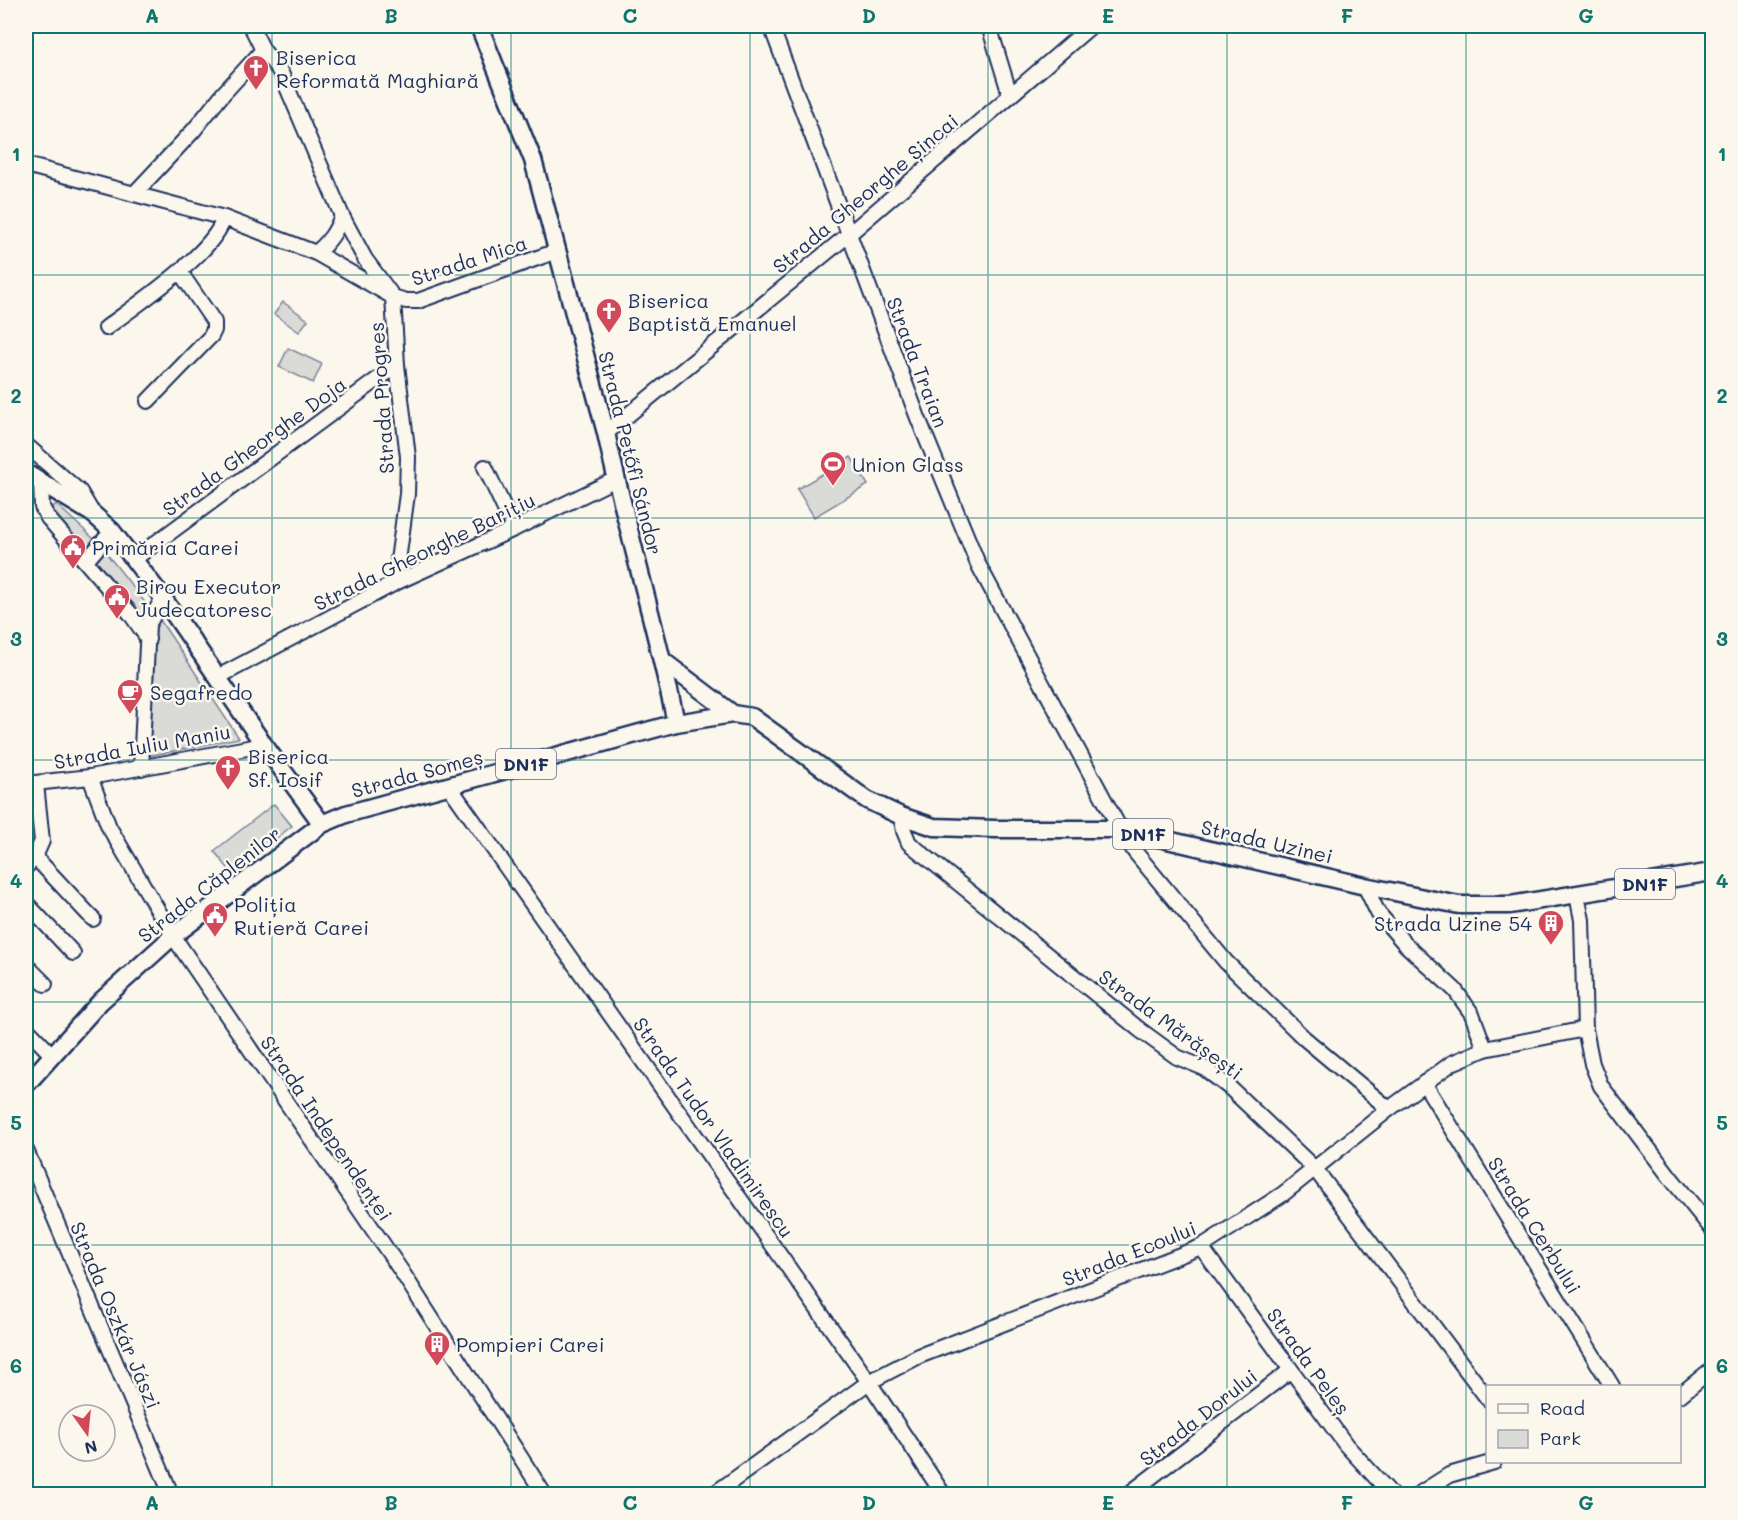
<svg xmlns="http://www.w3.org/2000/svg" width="1738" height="1520" viewBox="0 0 1738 1520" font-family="Mali,sans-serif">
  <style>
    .green { fill: #dadad7; stroke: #7a849a; stroke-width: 1.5 }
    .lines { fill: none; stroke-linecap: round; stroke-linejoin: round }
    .minor-casing { stroke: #1b2f5e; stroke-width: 18 }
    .major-casing { stroke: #1b2f5e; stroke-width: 21 }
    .minor { stroke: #fbf7ec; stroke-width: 14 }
    .major { stroke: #fbf7ec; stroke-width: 16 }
    .grid { fill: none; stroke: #0f766e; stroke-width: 1.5; stroke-opacity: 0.55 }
    .labels { text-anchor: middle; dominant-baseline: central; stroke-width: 5; stroke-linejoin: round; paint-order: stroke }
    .shield { fill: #fbf7ec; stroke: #5e6b89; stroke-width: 1.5 }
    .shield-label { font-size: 18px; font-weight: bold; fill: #1b2f5e }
    .poi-label { font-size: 20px; fill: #1b2f5e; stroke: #fbf7ec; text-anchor: start }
    .street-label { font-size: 20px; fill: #1b2f5e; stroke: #fbf7ec }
    .neatline { fill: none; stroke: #0f766e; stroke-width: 2 }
    .grid-label { font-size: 20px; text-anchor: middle; font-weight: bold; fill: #0f766e }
  </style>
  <rect width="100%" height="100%" fill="#fbf7ec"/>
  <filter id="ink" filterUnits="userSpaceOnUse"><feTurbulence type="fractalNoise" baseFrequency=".0167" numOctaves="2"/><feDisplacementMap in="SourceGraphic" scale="12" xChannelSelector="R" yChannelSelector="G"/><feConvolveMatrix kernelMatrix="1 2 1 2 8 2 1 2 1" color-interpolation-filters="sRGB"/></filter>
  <g filter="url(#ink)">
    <g class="green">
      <path d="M283 302 308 320 299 332 274 314Z"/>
      <path d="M288 348 322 364 313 383 279 367Z"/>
      <path d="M851 457 868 485 814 517 797 489Z"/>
      <path d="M56 504 94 539 85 549 47 513Z"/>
      <path d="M103 549 144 601 146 625 92 558Z"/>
      <path d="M158 617 239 738 148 756 152 638Z"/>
      <path d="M274 804 292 826 232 873 214 851Z"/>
    </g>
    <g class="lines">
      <g class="minor-casing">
        <g id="minor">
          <path d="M251 26 263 50 281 73 342 216 365 259 393 297 406 301H418L557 251"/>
          <path d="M771 26 918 418 978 564 1120 829 1135 852 1226 962 1304 1038 1389 1109"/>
          <path d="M989 26 1010 95"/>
          <path d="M26 165 224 218 316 253 393 297 397 365 408 457 407 494 395 583"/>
          <path d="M134 194 194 130 222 95 263 50"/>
          <path d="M316 253C329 242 336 232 342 216"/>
          <path d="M106 328C136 305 213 254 224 218"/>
          <path d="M148 401 211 336 214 330V322L180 272"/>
          <path d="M606 433 848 235 1091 26"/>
          <path d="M26 445 80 492 93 514"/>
          <path d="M485 467 514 529"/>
          <path d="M41 482 42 507 48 518 130 613 148 639"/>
          <path d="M134 559 397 365"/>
          <path d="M86 561 112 531"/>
          <path d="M218 677 395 583 514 529 616 479"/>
          <path d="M141 768 148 625 163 598"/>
          <path d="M90 777 109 827 173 936 402 1272 544 1494"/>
          <path d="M26 784 90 777 264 745"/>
          <path d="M449 786 869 1382 943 1494"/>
          <path d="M901 816 904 831 909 843 1140 1030 1177 1057 1204 1068 1230 1088 1315 1169 1488 1399"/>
          <path d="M35 857 93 919"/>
          <path d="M26 867 35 857 42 841 36 784"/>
          <path d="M1365 886 1378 913 1406 945 1455 990 1472 1014 1485 1049"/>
          <path d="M1577 895 1582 920 1585 1029 1592 1064 1601 1086 1670 1177 1712 1229"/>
          <path d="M26 903 73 953"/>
          <path d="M26 965 45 984"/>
          <path d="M26 1028 52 1055"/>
          <path d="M1424 1083 1612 1386"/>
          <path d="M26 1150 171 1494"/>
          <path d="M1201 1247 1346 1445 1391 1494"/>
          <path d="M1680 1395 1712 1369"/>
          <path d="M714 1494 869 1382 919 1356 1201 1247 1283 1194 1389 1109 1452 1063 1485 1049 1585 1029"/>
          <path d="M1129 1494 1291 1370"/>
          <path d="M1419 1494 1449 1475 1494 1462"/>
        </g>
      </g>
      <g class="major-casing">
        <g id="major">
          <path d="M479 26 533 160 606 433C627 531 656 626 676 723"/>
          <path d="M26 473 93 514 112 531 163 598 264 745 322 824"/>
          <path d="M663 661 733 714"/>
          <path d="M26 1085 100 1002 173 936 322 824 346 814 676 723 733 714 752 717 867 800 901 816 934 827 995 829H1120L1365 886 1459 905H1510L1712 872"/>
        </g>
      </g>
      <use href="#minor" class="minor"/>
      <use href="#major" class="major"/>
    </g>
  </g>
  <path class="grid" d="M272 26V1494M511 26V1494M750 26V1494M988 26V1494M1227 26V1494M1466 26V1494M26 275H1712M26 518H1712M26 760H1712M26 1002H1712M26 1245H1712"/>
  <defs>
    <g id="church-pin" transform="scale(1.35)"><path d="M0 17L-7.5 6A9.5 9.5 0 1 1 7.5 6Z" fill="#d1495b" stroke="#fbf7ec"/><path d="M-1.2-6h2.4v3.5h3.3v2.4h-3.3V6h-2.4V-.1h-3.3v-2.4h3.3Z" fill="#fff"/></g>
    <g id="stadium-pin" transform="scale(1.35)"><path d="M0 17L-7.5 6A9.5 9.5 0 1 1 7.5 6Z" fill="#d1495b" stroke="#fbf7ec"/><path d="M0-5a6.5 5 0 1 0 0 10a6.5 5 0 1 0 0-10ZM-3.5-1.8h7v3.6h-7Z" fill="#fff"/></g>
    <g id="civic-pin" transform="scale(1.35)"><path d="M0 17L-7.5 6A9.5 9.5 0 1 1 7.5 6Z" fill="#d1495b" stroke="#fbf7ec"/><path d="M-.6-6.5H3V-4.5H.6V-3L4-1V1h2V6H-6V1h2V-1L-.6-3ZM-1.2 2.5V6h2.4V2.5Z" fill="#fff"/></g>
    <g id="cafe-pin" transform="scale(1.35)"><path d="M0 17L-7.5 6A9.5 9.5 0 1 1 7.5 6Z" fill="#d1495b" stroke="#fbf7ec"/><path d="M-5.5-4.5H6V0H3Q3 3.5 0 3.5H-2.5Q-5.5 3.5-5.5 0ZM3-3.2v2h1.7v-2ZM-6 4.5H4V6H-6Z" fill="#fff"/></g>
    <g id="building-pin" transform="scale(1.35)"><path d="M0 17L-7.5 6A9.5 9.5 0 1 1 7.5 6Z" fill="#d1495b" stroke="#fbf7ec"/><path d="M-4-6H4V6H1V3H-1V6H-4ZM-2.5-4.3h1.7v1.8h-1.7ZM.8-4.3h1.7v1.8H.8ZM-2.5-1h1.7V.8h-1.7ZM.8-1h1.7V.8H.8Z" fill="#fff"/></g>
  </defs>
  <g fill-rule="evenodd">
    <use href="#church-pin" x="256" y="68"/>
    <use href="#church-pin" x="609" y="311"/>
    <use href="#stadium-pin" x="833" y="464"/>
    <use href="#civic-pin" x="73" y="547"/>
    <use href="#civic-pin" x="117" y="597"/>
    <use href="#cafe-pin" x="130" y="692"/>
    <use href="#church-pin" x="228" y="768"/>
    <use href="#civic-pin" x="215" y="915"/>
    <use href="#building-pin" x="1551" y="923"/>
    <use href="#building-pin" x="437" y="1344"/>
  </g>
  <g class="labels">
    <g class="shield">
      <rect x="496" y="749" width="60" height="30" rx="4.5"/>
      <rect x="1113" y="819" width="60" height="30" rx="4.5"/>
      <rect x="1615" y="869" width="60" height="30" rx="4.5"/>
    </g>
    <g class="shield-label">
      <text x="526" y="764">DN1F</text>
      <text x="1143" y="834">DN1F</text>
      <text x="1645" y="884">DN1F</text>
    </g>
    <g class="poi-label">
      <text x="276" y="57">Biserica<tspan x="276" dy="23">Reformată Maghiară</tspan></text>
      <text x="628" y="300">Biserica<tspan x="628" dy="23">Baptistă Emanuel</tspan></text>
      <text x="852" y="464">Union Glass</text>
      <text x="92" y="547">Primăria Carei</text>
      <text x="136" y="586">Birou Executor<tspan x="136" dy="23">Judecatoresc</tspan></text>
      <text x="150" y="692">Segafredo</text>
      <text x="248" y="756">Biserica<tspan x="248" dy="23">Sf. Iosif</tspan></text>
      <text x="234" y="904">Poliția<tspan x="234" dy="23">Rutieră Carei</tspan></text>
      <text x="1532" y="923" text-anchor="end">Strada Uzine 54</text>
      <text x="456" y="1344">Pompieri Carei</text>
    </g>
    <g class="street-label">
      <text transform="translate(865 193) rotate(-40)">Strada Gheorghe Șincai</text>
      <text transform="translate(469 260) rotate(-18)">Strada Mica</text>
      <text transform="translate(918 362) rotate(69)">Strada Traian</text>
      <text transform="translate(381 398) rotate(-94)">Strada Progres</text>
      <text transform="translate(254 446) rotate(-36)">Strada Gheorghe Doja</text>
      <text transform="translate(631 453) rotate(76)">Strada Petőfi Sándor</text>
      <text transform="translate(424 551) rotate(-26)">Strada Gheorghe Barițiu</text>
      <text transform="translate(142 746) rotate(-10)">Strada Iuliu Maniu</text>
      <text transform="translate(417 773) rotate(-15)">Strada Someș</text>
      <text transform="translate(1267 841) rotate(13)">Strada Uzinei</text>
      <text transform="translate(209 884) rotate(-38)">Strada Căplenilor</text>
      <text transform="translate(1171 1024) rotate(36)">Strada Mărășești</text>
      <text transform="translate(714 1127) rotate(55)">Strada Tudor Vladimirescu</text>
      <text transform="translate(327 1128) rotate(56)">Strada Independenței</text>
      <text transform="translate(1535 1225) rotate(58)">Strada Cerbului</text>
      <text transform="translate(1129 1253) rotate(-22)">Strada Ecoului</text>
      <text transform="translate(116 1315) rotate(67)">Strada Oszkár Jászi</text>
      <text transform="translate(1309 1361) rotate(54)">Strada Peleș</text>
      <text transform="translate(1198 1417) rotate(-38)">Strada Dorului</text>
    </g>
  </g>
  <rect width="1738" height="1520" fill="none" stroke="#fbf7ec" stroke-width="66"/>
  <rect x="1486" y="1385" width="195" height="78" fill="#fbf7ec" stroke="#a1a7b3" stroke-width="1.5"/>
  <rect x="1498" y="1404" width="30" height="9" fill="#fbf7ec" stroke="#a1a7b3" stroke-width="1.5"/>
  <text x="1540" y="1415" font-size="18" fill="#1b2f5e">Road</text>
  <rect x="1498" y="1430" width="30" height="18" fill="#dadad7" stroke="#a1a7b3" stroke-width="1.5"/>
  <text x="1540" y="1445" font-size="18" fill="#1b2f5e">Park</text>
  <g transform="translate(87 1433) rotate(165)"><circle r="28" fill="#fbf7ec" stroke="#a1a7b3" stroke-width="1.5"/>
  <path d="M0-4.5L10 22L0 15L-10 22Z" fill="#d1495b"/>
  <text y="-9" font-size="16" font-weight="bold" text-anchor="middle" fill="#1b2f5e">N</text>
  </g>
  <rect x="33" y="33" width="1672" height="1454" class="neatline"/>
  <g class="grid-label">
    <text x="152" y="23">A</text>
    <text x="391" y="23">B</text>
    <text x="630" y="23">C</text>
    <text x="869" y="23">D</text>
    <text x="1108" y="23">E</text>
    <text x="1347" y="23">F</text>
    <text x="1586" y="23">G</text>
    <text x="16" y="161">1</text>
    <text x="1722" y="161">1</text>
    <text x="16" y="403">2</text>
    <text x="1722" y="403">2</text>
    <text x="16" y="646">3</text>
    <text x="1722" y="646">3</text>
    <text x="16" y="888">4</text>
    <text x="1722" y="888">4</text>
    <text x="16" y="1130">5</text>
    <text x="1722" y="1130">5</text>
    <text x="16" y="1373">6</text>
    <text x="1722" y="1373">6</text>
    <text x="152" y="1510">A</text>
    <text x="391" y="1510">B</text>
    <text x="630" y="1510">C</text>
    <text x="869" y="1510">D</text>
    <text x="1108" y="1510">E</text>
    <text x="1347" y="1510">F</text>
    <text x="1586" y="1510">G</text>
  </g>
</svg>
